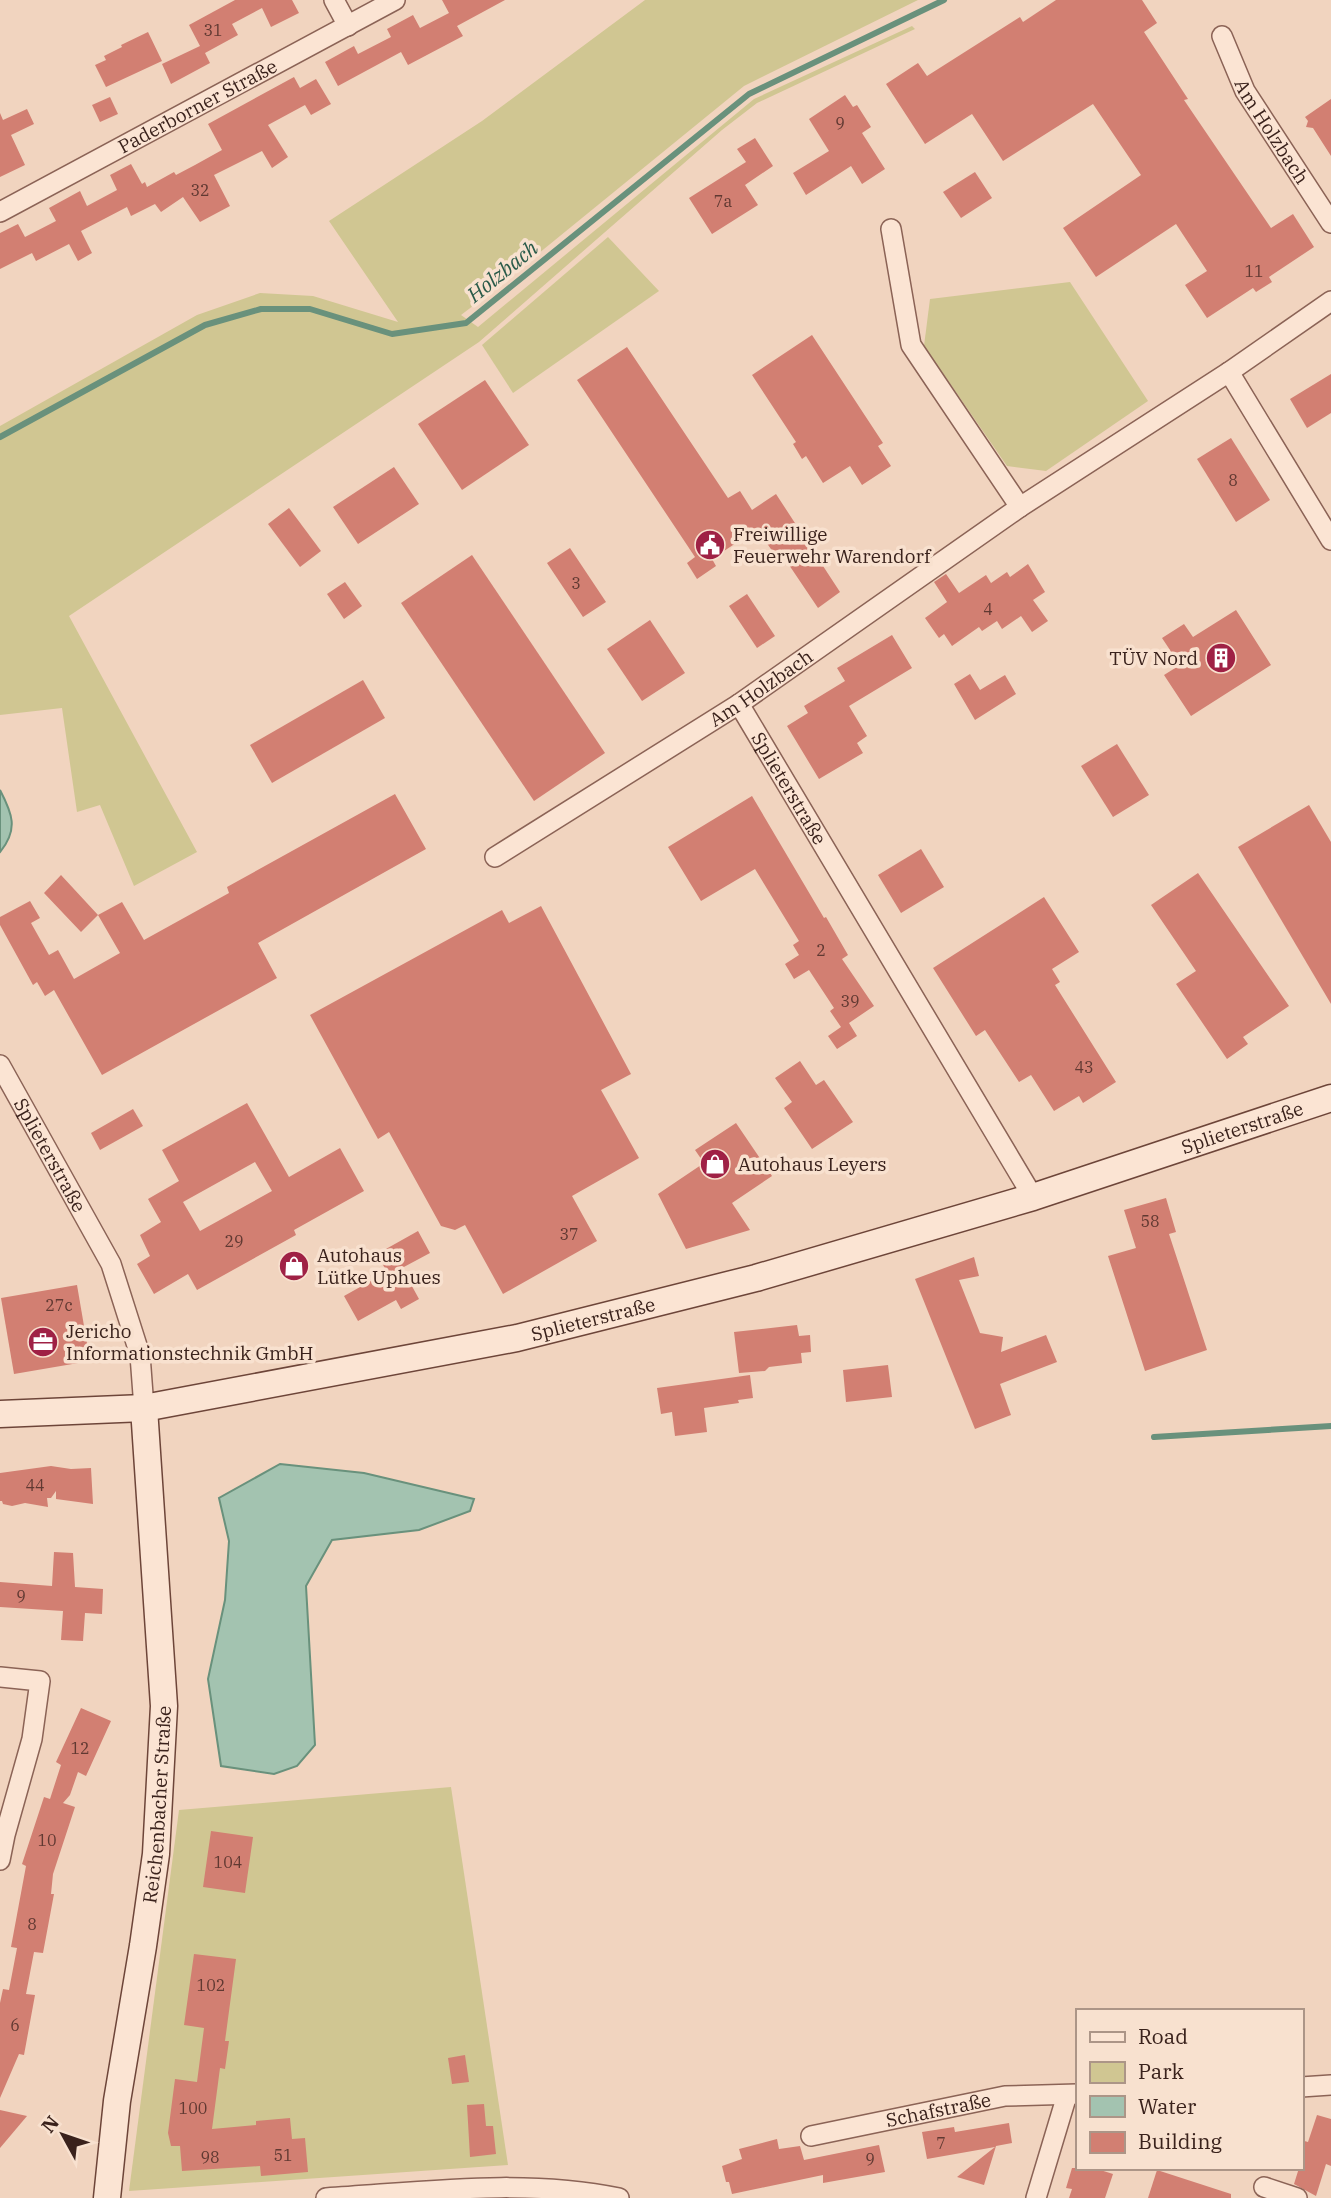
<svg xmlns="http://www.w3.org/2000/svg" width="1331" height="2198" viewBox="0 0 1331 2198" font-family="'IBM Plex Serif',serif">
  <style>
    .green { fill: #d0c692 }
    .water { fill: #a3c3b0; stroke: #69917c; stroke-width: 2 }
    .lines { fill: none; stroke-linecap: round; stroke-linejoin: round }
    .stream { stroke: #69917c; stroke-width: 6 }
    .building { fill: #d27f72; fill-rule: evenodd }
    .street-casing { stroke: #8b6356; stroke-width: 22 }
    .secondary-casing { stroke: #6d4539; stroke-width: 29 }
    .street { stroke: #fbe4d3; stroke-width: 19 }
    .secondary { stroke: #fbe4d3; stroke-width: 26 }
    .labels { text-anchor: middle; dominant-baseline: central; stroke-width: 7; stroke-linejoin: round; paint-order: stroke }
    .number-label { font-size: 16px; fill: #603932 }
    .street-label { font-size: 19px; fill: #3a221c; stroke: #f8e1cf }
    .poi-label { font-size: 19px; fill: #3a221c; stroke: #f8e1cf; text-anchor: start }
    .water-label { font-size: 21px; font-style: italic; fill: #2a5b4a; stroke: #f8e1cf }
  </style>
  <rect width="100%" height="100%" fill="#f1d4bf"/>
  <g class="green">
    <path d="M645 0H918L744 86 490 293 461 315 478 327 754 99 912 26 915 29 757 103 722 130 479 342 69 616 197 852 134 886 100 805 77 812 62 708 0 715V426L197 315 260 293 313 296 398 322 329 221 482 121Z"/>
    <path d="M608 237 659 291 513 393 482 345Z"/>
    <path d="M1070 282 1148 401 1046 471 1007 466 924 346 930 299Z"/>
    <path d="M451 1787 508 2165 129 2191 179 1810Z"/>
  </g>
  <g class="water">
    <path d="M0 790C12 813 19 829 0 852Z"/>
    <path d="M280 1464 364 1473 474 1499 470 1511 419 1530 332 1540 306 1586 315 1745 297 1766 274 1774 221 1766 208 1679 225 1600 229 1541 219 1498Z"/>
  </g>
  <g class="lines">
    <g class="stream">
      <path d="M0 437 205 325 261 309H310L392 334 466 323 749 94 944 0"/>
      <path d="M1154 1437 1331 1426"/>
    </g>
  </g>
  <g class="building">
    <path d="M235 0H292L299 13 271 27 262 8 232 24 238 35 205 53 210 63 171 84 162 64 200 46 189 25Z"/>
    <path d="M442 0H505L457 26 463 36 408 65 401 52 338 86 325 62 354 46 358 54 391 37 387 29 413 15 420 28 449 13Z"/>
    <path d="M1056 0H1142L1157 23 1144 32 1188 99 1184 100 1271 228 1293 214 1314 247 1269 277 1272 282 1256 292 1253 288 1207 318 1185 285 1207 271 1176 224 1096 277 1063 228 1141 175 1093 104 1003 161 972 114 925 144 886 84 918 63 927 76 1020 17 1023 22Z"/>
    <path d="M148 32 162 61 106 87 95 65 106 60 104 56 122 47 121 45Z"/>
    <path d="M294 77 300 88 316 79 331 104 311 115 305 105 268 125 288 157 272 168 262 151 214 175 230 206 200 222 183 197 161 212 155 204 131 216 127 207 81 231 92 253 78 261 69 244 36 261 32 253 0 269V233L18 224 25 237 56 221 49 208 80 191 87 206 117 190 110 175 131 164 142 184 145 182 147 187 174 172 176 175 195 165 222 150 208 124Z"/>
    <path d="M845 95 853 107 857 105 871 127 862 133 885 169 862 184 851 166 806 195 793 173 829 151 809 119Z"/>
    <path d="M110 97 118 114 100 122 92 105Z"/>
    <path d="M1331 99V156L1313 128 1306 127 1308 121 1305 117Z"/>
    <path d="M27 109 34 124 11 135 25 165 0 177V113L3 120Z"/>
    <path d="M755 138 773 166 745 185 758 205 712 234 689 198 746 162 737 149Z"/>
    <path d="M975 172 992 198 961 218 943 192Z"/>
    <path d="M812 335 883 443 878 446 891 466 862 485 850 466 823 483 806 456 802 459 793 444 796 442 752 375Z"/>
    <path d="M627 347 728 498 740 491 752 510 776 494 840 592 818 608 785 559 780 562 757 529 712 559 716 566 697 579 687 563 695 557 577 380Z"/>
    <path d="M1331 374V413L1307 428 1290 399Z"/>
    <path d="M485 380 529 445 462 490 418 424Z"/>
    <path d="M1231 438 1270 500 1236 522 1197 459Z"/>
    <path d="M394 467 419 504 358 544 333 507Z"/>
    <path d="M289 508 321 551 300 567 268 524Z"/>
    <path d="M570 548 606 602 583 617 547 563Z"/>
    <path d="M472 555 605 753 534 801 401 603Z"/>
    <path d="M1028 564 1045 592 1033 600 1048 621 1032 632 1021 616 1002 629 997 621 982 631 979 627 952 646 944 634 939 638 925 618 947 602 934 582 946 574 959 593 986 575 991 583 1007 572 1010 577Z"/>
    <path d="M345 582 362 606 344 619 327 594Z"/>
    <path d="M747 594 775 636 757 648 729 606Z"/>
    <path d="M1236 610 1271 665 1191 716 1164 675 1180 665 1162 638 1184 624 1193 637Z"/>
    <path d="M650 620 685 673 642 701 607 649Z"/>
    <path d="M892 635 912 668 849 706 867 736 857 743 863 753 819 779 787 726 808 713 804 706 845 681 837 668Z"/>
    <path d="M970 674 980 690 1005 675 1016 694 975 720 954 684Z"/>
    <path d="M363 680 385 718 272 783 250 745Z"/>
    <path d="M1117 744 1149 795 1113 817 1081 766Z"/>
    <path d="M395 794 426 849 258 943 277 978 102 1075 54 990 45 996 37 982 33 985 0 925V917L30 901 40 918 31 923 49 955 58 950 74 979 120 953 98 915 81 932 44 893 61 875 98 915 122 902 144 940 229 893 227 887Z"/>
    <path d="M752 796 824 918 826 917 848 955 842 959 874 1006 849 1023 857 1036 837 1049 828 1036 841 1027 830 1011 834 1008 809 970 794 979 785 964 799 955 793 945 799 941 755 869 701 901 668 847Z"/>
    <path d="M1309 805 1331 842V1004L1238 847Z"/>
    <path d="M921 849 944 887 901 913 878 875Z"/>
    <path d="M1198 873 1289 1006 1243 1037 1248 1044 1227 1059 1176 984 1196 971 1151 905Z"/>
    <path d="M1044 897 1079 952 1052 969 1060 982 1055 985 1116 1082 1083 1103 1079 1096 1054 1111 1031 1075 1019 1082 985 1030 976 1036 933 968Z"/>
    <path d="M541 906 631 1074 601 1090 639 1158 572 1196 597 1241 503 1294 465 1225 455 1230 441 1226 389 1132 378 1139 310 1015 502 910 509 923Z"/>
    <path d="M800 1061 816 1085 824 1080 853 1122 812 1149 784 1108 792 1102 775 1078Z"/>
    <path d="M247 1103 289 1177 340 1148 364 1191 294 1230 296 1235 197 1290 188 1274 154 1294 137 1264 150 1256 140 1235 161 1222 148 1199 179 1181 162 1150ZM255 1162 272 1191 200 1231 183 1202Z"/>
    <path d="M133 1109 143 1126 100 1150 91 1133Z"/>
    <path d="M736 1123 772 1176 732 1203 750 1230 686 1249 658 1194 704 1163 695 1150Z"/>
    <path d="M1166 1198 1176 1232 1169 1234 1207 1350 1145 1371 1108 1256 1136 1248 1124 1210Z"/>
    <path d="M418 1231 430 1253 402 1268 419 1299 401 1309 396 1300 358 1321 344 1296 387 1272 377 1254Z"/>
    <path d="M974 1257 979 1276 959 1280 980 1333 1003 1337 1001 1352 1046 1335 1057 1362 1000 1384 1011 1415 975 1429 915 1279Z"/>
    <path d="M77 1285 90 1361 14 1374 1 1298Z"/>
    <path d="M797 1325 799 1336 810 1335 811 1352 801 1353 802 1363 769 1367 765 1371 739 1373 734 1332Z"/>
    <path d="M888 1365 892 1397 846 1402 843 1370Z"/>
    <path d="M750 1375 753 1398 738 1400 739 1403 704 1408 707 1432 675 1436 672 1412 661 1414 657 1388Z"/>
    <path d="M51 1466 71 1469 91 1468 93 1504 56 1499V1491L51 1498H47L48 1507 25 1503 12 1506 3 1504 2 1501H0V1473Z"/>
    <path d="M54 1552 73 1553 75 1587 103 1589 102 1614 85 1613 83 1641 61 1640 63 1611 0 1607V1582L52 1586Z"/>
    <path d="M81 1708 111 1721 86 1776 78 1772 70 1795 63 1803 75 1807 53 1874 51 1894H54L43 1953 34 1952 26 1994 35 1995 24 2055 19 2054 0 2098V2003L3 1989 9 1990 17 1948 11 1947 26 1866 22 1864 44 1797 50 1799 61 1765 56 1762Z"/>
    <path d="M211 1831 253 1837 245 1893 203 1887Z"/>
    <path d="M194 1954 236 1959 225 2041H229L225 2069 220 2068 212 2129 256 2125V2121L290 2118 292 2139 305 2138 308 2172 261 2176 260 2166 182 2171 180 2146H171L168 2133 175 2079 197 2082 204 2028 184 2025Z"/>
    <path d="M465 2055 469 2082 452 2084 448 2058Z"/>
    <path d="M484 2104 486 2126H493L496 2154 470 2157 467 2105Z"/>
    <path d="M0 2110 27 2116 0 2148Z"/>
    <path d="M1317 2115 1331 2119V2166L1326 2164 1316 2196 1294 2184 1299 2168H1301V2140L1308 2142Z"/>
    <path d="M1009 2123 1012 2143 996 2146 984 2185 957 2177 995 2147 927 2159 922 2132 954 2127 955 2132Z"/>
    <path d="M777 2139 779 2149 800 2146 804 2160 879 2145 885 2172 823 2183V2175L732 2194 729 2182H726L722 2166 742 2159 739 2149Z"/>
    <path d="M1072 2168H1094L1113 2174 1105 2198H1069L1072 2189 1066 2188Z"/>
    <path d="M1157 2170 1231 2194V2198H1148Z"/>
  </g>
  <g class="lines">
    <g class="street-casing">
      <g id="street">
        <path d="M334 0 348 26"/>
        <path id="s1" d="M1222 36 1245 91 1331 223"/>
        <path id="s2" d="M0 212 395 0"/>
        <path d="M891 229 911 345 1020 507"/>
        <path d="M1229 372 1331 540"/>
        <path id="s3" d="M739 704 1033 1197"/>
        <path id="s4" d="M495 857 739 704 1020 507 1229 372 1331 301"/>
        <path id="s5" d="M0 1065 111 1264 140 1355 144 1408"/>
        <path d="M0 1677 40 1681 32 1739 5 1835 0 1860"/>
        <path d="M1301 2087 1331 2085"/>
        <path id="s6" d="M811 2136 1005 2096 1077 2094"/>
        <path d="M1264 2187 1297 2198"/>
        <path d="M326 2198C423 2192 524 2178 619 2198"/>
        <path d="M1036 2198 1067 2095"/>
      </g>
    </g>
    <g class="secondary-casing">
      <g id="secondary">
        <path id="s7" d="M0 1414 144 1408 517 1338 756 1278 1033 1197 1331 1098"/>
        <path id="s8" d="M107 2198 117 2101 143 1946 156 1854 164 1706 144 1408"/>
      </g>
    </g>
    <use href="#street" class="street"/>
    <use href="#secondary" class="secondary"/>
  </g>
  <defs>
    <g id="civic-disc" transform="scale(1.575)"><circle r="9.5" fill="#9f2145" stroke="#f8e1cf"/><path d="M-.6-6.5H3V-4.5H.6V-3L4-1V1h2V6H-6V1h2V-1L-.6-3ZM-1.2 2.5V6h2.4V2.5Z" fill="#fff"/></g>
    <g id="building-disc" transform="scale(1.575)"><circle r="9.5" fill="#9f2145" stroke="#f8e1cf"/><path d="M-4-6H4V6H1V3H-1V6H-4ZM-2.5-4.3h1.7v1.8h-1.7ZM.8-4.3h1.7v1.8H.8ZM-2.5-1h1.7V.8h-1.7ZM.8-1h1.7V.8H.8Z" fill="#fff"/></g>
    <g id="shop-disc" transform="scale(1.575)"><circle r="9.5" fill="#9f2145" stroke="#f8e1cf"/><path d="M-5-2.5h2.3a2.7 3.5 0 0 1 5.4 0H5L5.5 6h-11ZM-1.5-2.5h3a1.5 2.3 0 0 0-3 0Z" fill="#fff"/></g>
    <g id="office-disc" transform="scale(1.575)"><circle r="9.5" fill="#9f2145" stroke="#f8e1cf"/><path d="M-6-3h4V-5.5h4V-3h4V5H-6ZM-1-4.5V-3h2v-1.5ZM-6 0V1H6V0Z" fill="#fff"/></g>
  </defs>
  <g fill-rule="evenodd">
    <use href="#civic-disc" x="710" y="545"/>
    <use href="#building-disc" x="1221" y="658"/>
    <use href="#shop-disc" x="715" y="1164"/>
    <use href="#shop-disc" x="294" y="1266"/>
    <use href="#office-disc" x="43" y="1342"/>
  </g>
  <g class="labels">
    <g class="number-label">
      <text x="213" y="30">31</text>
      <text x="840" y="123">9</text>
      <text x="200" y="190">32</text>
      <text x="723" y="201">7a</text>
      <text x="1254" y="271">11</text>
      <text x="1233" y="480">8</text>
      <text x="576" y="583">3</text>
      <text x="988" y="609">4</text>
      <text x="821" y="950">2</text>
      <text x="850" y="1001">39</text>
      <text x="1084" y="1067">43</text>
      <text x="1150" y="1221">58</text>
      <text x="569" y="1234">37</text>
      <text x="234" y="1241">29</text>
      <text x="59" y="1305">27c</text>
      <text x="35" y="1485">44</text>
      <text x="21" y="1596">9</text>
      <text x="80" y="1748">12</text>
      <text x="47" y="1840">10</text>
      <text x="228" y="1862">104</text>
      <text x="32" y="1924">8</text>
      <text x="211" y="1985">102</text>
      <text x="15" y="2025">6</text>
      <text x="193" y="2108">100</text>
      <text x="941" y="2143">7</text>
      <text x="283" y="2155">51</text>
      <text x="210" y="2157">98</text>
      <text x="870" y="2159">9</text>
    </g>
    <g class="street-label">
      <text stroke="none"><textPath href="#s2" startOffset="224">Paderborner Straße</textPath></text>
      <text stroke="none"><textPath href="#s1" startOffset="108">Am Holzbach</textPath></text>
      <text stroke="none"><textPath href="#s4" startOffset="315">Am Holzbach</textPath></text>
      <text stroke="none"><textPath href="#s3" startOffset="98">Splieterstraße</textPath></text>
      <text stroke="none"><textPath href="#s7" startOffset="1279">Splieterstraße</textPath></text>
      <text stroke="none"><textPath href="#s5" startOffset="103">Splieterstraße</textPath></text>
      <text stroke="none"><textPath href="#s7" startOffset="602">Splieterstraße</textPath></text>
      <text stroke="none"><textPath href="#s8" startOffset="397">Reichenbacher Straße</textPath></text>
      <text stroke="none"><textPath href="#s6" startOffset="130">Schafstraße</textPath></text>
    </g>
    <g class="poi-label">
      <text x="733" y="534">Freiwillige<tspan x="733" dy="22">Feuerwehr Warendorf</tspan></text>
      <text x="1198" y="658" text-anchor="end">TÜV Nord</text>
      <text x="738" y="1164">Autohaus Leyers</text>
      <text x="317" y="1255">Autohaus<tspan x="317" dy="22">Lütke Uphues</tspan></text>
      <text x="66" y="1331">Jericho<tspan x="66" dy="22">Informationstechnik GmbH</tspan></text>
    </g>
    <g class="water-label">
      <text transform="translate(502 271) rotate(-39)">Holzbach</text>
    </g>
  </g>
  <rect x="1076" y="2009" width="228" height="161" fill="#f8e1cf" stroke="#ac9587" stroke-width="2"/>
  <rect x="1090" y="2032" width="35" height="10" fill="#fbe4d3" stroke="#ac9587" stroke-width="2"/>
  <text x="1138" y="2044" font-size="21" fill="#3a221c">Road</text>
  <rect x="1090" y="2062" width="35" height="21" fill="#d0c692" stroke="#ac9587" stroke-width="2"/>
  <text x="1138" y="2079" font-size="21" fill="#3a221c">Park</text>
  <rect x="1090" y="2096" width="35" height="21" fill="#a3c3b0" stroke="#ac9587" stroke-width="2"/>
  <text x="1138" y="2114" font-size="21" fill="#3a221c">Water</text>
  <rect x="1090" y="2132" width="35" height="21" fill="#d27f72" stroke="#ac9587" stroke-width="2"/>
  <text x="1138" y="2149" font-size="21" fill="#3a221c">Building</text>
  <g transform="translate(63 2135) rotate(310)" stroke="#f8e1cf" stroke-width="5" paint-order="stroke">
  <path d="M0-5L12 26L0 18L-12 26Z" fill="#3a221c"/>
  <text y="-10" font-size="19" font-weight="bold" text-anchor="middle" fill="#3a221c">N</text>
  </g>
</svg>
